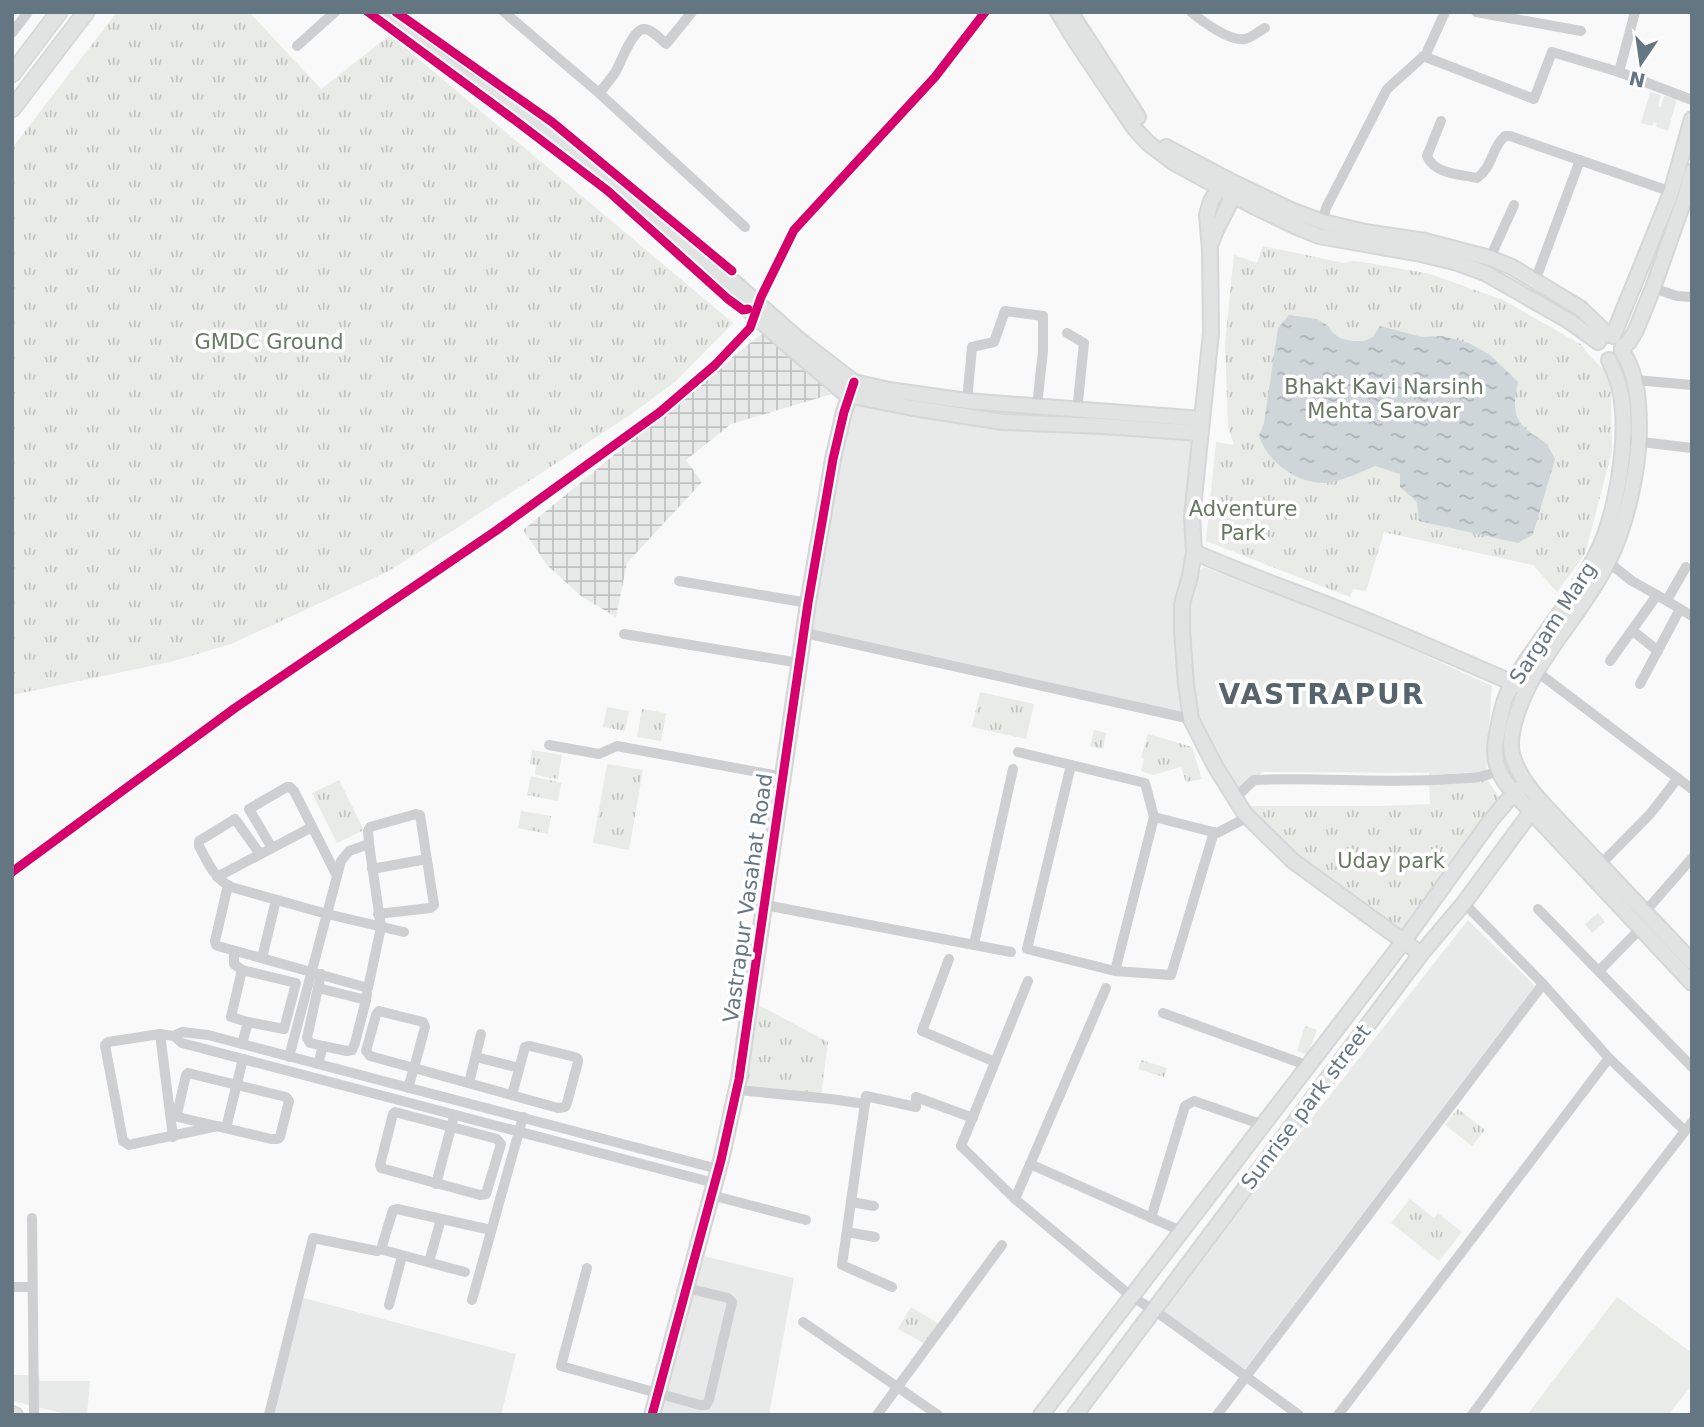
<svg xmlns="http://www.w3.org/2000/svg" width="1704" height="1427" viewBox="0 0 1704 1427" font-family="'DejaVu Sans',sans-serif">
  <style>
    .built { fill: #e8e9e9 }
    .industrial { fill: url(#industrial-grid) }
    .grass { fill: url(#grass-tufts) }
    .garden { fill: #e8ebe6 }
    .water { fill: url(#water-ripples) }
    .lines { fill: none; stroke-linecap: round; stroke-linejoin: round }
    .secondary-casing { stroke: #d5d6d7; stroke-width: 18 }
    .primary-casing { stroke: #d5d6d7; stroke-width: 19 }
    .street { stroke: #cecfd0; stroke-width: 10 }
    .secondary { stroke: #e1e2e2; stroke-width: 14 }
    .primary { stroke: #e1e2e2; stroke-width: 16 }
    .cycleway-casing { stroke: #fff; stroke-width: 13 }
    .cycleway { stroke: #d6006c; stroke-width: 9 }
    .labels { text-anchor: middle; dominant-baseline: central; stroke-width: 7; stroke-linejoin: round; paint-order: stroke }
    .park-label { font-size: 21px; fill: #687a64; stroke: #fff }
    .street-label { font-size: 21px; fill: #657683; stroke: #fff }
    .district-label { font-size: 28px; font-weight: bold; letter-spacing: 2px; fill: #57646e; stroke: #fff }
  </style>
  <defs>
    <pattern id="industrial-grid" width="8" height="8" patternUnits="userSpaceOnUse" patternTransform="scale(1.75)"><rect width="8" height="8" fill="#e8e9e9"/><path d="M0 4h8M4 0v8" fill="none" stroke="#c0c1c2"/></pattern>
    <pattern id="grass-tufts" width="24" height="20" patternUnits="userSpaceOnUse" patternTransform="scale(1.75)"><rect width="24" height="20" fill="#e8ebe6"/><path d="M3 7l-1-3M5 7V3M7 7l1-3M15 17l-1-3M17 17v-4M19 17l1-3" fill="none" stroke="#c0c3c0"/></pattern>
    <pattern id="water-ripples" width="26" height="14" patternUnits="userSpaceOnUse" patternTransform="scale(1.75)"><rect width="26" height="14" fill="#ced6d9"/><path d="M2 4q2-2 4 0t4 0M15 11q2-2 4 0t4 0" fill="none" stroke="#abb2b5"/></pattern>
  </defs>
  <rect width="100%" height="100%" fill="#f9f9f9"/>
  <g class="built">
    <path d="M1650 92 1661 95 1658 106 1661 107 1664 96 1677 99 1668 131 1656 127 1657 123 1654 122 1652 126 1641 123Z"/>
    <path d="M852 387 1199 422 1188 576 1189 717 808 630Z"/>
    <path d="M1204 567 1381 635 1492 686 1486 776 1429 780V773L1262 772 1236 797 1194 718 1185 628 1193 576Z"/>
    <path d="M1598 913 1605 922 1592 933 1585 924Z"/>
    <path d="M1468 920 1535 986 1244 1370 1161 1310Z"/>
    <path d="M700 1255 794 1278 769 1415H657Z"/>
    <path d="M300 1297 516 1354 501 1415H270Z"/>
    <path d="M12 1375H39L40 1381H90L87 1415H70L12 1401Z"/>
  </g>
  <path class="industrial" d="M762 333 832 394 731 424 686 460 702 482 627 563 616 617 582 597 547 565 523 530Z"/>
  <g class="grass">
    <path d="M117 12H249L321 89 390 35 733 323 675 382 630 415 460 526 387 572 231 644 170 662 12 695V148Z"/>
    <path d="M1263 246 1344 263 1352 261 1363 262 1430 274 1503 300 1582 345 1589 355 1606 372 1611 389 1612 451 1585 554 1557 592 1533 565 1384 532 1366 591 1353 589 1350 597 1206 541 1216 442 1234 445 1228 427 1225 343 1234 255 1257 263Z"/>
    <path d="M980 692 1034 704 1026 739 972 727Z"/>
    <path d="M607 707 629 711 625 731 603 727Z"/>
    <path d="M642 709 666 713 661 741 637 737Z"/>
    <path d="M1094 730 1106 733 1103 749 1090 746Z"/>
    <path d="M1148 734 1192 747 1202 779 1186 782 1181 767 1153 775 1141 771 1144 759 1141 757Z"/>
    <path d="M532 750 562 755 558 779 535 775 536 765 530 764Z"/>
    <path d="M607 764 643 770 629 850 593 843Z"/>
    <path d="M531 776 561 783 558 801 527 795Z"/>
    <path d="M1486 778 1503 803 1403 939 1295 860 1241 806H1383L1430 804 1429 782Z"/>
    <path d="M339 780 364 830 337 843 312 793Z"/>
    <path d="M521 811 551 816 548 834 518 828Z"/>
    <path d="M751 1001 828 1042 821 1096 745 1094Z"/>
    <path d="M1305 1026 1317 1030 1308 1055 1297 1051Z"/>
    <path d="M1141 1060 1167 1068 1164 1077 1138 1069Z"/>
    <path d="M1458 1109 1485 1130 1472 1146 1445 1125Z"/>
    <path d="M1410 1199 1434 1218 1438 1213 1462 1232 1439 1261 1391 1223Z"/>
    <path d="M911 1307 939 1324 927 1345 898 1329Z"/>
  </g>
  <path class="garden" d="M1617 1297 1692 1353V1385L1668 1415H1527Z"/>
  <path class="water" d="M1289 315 1317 319 1327 325 1333 333 1340 338 1352 341H1364L1373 337 1380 326 1422 337 1442 336 1469 343 1490 355 1518 382C1513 404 1512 420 1532 434 1537 438 1543 439 1546 444 1550 448 1552 454 1555 459L1533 534 1518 543 1419 521 1417 502 1400 487V474L1375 466C1361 472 1338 483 1322 483 1295 482 1267 461 1259 436L1264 423 1278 328Z"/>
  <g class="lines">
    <g class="secondary-casing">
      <g id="secondary">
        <path d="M374 12 579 163 672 242 790 347 847 395 913 408 1003 422 1103 426 1200 433"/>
        <path d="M1058 12 1077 43 1135 129 1148 143 1173 162 1255 207 1299 228 1319 236 1421 254 1458 263 1485 273 1569 321 1598 342"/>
        <path d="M1070 12 1138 117"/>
        <path d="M481 78 573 145 692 245 797 338 854 382 889 390 967 401 1202 419"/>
        <path d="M1166 147 1232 182 1293 211 1323 222 1365 232 1425 241 1490 258 1512 267 1580 308 1608 335"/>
        <path d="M1228 180 1219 188 1211 201 1207 215 1210 250 1211 333 1192 517 1194 552 1190 576 1182 604V630L1186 685 1191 719 1215 766 1245 814 1293 861 1421 954"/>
        <path d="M1212 241C1216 224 1235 201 1234 186"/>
        <path d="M1613 336 1671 193 1692 119"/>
        <path d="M1622 347 1629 342 1636 330 1653 288 1685 197 1692 172"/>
        <path d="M1622 351C1638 375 1639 404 1639 433 1638 472 1626 526 1608 562 1579 620 1529 662 1513 727 1511 736 1510 745 1512 754 1517 773 1529 788 1542 803L1692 962"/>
        <path d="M1609 360C1613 369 1618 379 1620 390 1630 435 1617 516 1595 557 1579 589 1556 618 1536 647 1525 663 1513 679 1506 697 1502 707 1500 718 1498 729 1495 743 1493 757 1499 771 1502 779 1508 786 1514 793L1692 983"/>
        <path d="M1194 552C1253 578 1313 598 1373 623 1422 643 1471 665 1520 686"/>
        <path d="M12 1414 15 1415"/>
        <path d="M652 1415 721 1160 739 1079 808 603 833 459 844 412 854 382"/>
        <path d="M1041 1415 1403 942 1491 820 1514 793 1526 784"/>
        <path d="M1075 1415 1421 954 1464 903 1531 812 1542 803"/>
      </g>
    </g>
    <g class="primary-casing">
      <g id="primary">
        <path d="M12 74 59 12"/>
        <path d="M12 109 86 12"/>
      </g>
    </g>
    <g class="street">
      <path d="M504 12 599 93C605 86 611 79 616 71 621 62 632 31 643 29 651 28 660 39 666 44L692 12"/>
      <path d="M1191 12C1202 21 1230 42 1245 39 1251 38 1259 31 1265 28"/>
      <path d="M1476 12 1581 31"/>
      <path d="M12 33 28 12"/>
      <path d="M297 46 335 12"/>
      <path d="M1423 56 1534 99 1552 52 1619 72 1692 100"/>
      <path d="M1619 72 1635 12"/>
      <path d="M599 93 745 227"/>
      <path d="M1441 121 1427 156C1434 174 1460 174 1477 178 1493 167 1491 148 1505 136H1510L1692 199"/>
      <path d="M1321 227 1326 208 1387 89 1426 54 1445 12"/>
      <path d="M1490 258 1514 205"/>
      <path d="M1535 281 1580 160"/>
      <path d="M1653 288 1677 296 1692 297"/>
      <path d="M1067 333 1084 343 1077 411"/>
      <path d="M1635 380 1692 385"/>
      <path d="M967 401 972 347 994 342 1005 311 1043 316V351L1037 406"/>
      <path d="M1633 441 1692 448"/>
      <path d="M1608 562 1632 581 1657 595 1692 616"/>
      <path d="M679 581 808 603"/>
      <path d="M1667 600 1686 567"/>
      <path d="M1633 631 1658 651"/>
      <path d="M805 633 1191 719"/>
      <path d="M624 634 800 663"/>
      <path d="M1610 661 1657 595"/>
      <path d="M1536 671 1692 789"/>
      <path d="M1640 684 1680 609"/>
      <path d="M549 745 599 754 617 746 784 777"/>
      <path d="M1018 752 1145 783 1154 817 1217 833 1248 817"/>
      <path d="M1071 765 1027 949 1115 971"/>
      <path d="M1235 798 1254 780C1320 777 1386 784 1451 779 1468 778 1483 779 1498 770"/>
      <path d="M1154 817 1115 971 1171 975 1214 832"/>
      <path d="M369 844 368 831 370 827 416 814 420 815 434 905 430 908 378 914"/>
      <path d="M272 848 249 809 287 787H290L294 791 337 876"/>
      <path d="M260 854 235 819 199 841V846C208 863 214 878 231 887L327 914 404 932"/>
      <path d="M1600 865 1651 813 1678 778"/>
      <path d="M372 869 427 859"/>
      <path d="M12 872 235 708 497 530 660 412 715 365 750 328 761 297 794 230 935 77 985 12"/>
      <path d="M217 877 312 827"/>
      <path d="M228 885 215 941 216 945 218 946 311 972 368 988 381 927 369 844 349 851 341 861 289 1057"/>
      <path d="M1464 903 1543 984 1609 1058 1685 1131"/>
      <path d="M765 905 1011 952"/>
      <path d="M1538 909 1692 1067"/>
      <path d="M1645 912 1692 858"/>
      <path d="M974 944 1013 769"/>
      <path d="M234 951V964L242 970"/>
      <path d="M262 958 276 900"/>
      <path d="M949 959 922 1031 995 1062"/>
      <path d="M1599 971 1640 929"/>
      <path d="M1028 981 961 1146 1015 1199 1132 1297 1154 1310 1299 1415"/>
      <path d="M318 988 366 1000 367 994"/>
      <path d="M1163 1013 1309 1066"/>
      <path d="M160 1034 173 1137"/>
      <path d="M174 1036 182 1032 208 1035 718 1169"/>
      <path d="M242 1044 248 1022 231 1017 242 970 296 983 284 1029 248 1022"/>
      <path d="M323 1046 347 1051 352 1050 355 1043 366 1000"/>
      <path d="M476 1057 519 1068"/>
      <path d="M318 1064 323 1046 310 1043 307 1038 321 974"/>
      <path d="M188 1073 286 1097 289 1101 280 1137 278 1139H271L178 1117 177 1114 186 1075Z"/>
      <path d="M469 1083 481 1034"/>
      <path d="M408 1088 414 1068 370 1056 366 1051 376 1015 379 1011 423 1022 425 1027 414 1068 558 1108 565 1107 567 1103 578 1062V1059L575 1057 530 1046 525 1047 512 1095"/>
      <path d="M737 1090 831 1099 865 1104"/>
      <path d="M395 1112 497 1139 501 1144 486 1194 480 1195 381 1168 380 1165 393 1114Z"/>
      <path d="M218 1126 133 1144 129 1145 123 1141 105 1045 108 1042 160 1034 174 1036 182 1043 714 1183"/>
      <path d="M226 1128 243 1059"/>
      <path d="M1030 1164 1181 1231"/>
      <path d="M436 1184 453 1120"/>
      <path d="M711 1195 806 1220"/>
      <path d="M1015 1199 1106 988"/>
      <path d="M851 1202 874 1206"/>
      <path d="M32 1218 34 1415"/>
      <path d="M1151 1218 1185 1106 1194 1101 1263 1125"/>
      <path d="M847 1232 875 1237"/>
      <path d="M429 1262 441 1219"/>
      <path d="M587 1268 561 1366 700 1405H706L709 1400 732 1302 728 1298 686 1288"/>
      <path d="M465 1272 383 1250 382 1246 393 1210 397 1209 491 1230"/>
      <path d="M12 1287H32"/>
      <path d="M892 1287 842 1265 866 1096 916 1107V1097L973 1118"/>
      <path d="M472 1300 523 1117"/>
      <path d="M389 1305 402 1256"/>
      <path d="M803 1322 938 1415"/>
      <path d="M269 1415 313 1238 377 1251"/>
      <path d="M877 1415 1002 1245"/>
      <path d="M1217 1415 1543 984"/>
      <path d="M1338 1415 1609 1058"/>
      <path d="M1472 1415 1590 1254 1692 1122"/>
    </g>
    <use href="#secondary" class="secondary"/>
    <use href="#primary" class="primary"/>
    <g class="cycleway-casing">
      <g id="cycleway">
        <path d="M368 12 516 121 608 191 728 299 743 310 748 309"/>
        <path d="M396 12 552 122 732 271"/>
        <path d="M12 872 235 708 497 530 660 412 715 365 750 328 761 297 794 230 935 77 985 12"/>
        <path d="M652 1415 721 1160 739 1079 808 603 833 459 844 412 854 382"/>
      </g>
    </g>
    <use href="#cycleway" class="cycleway"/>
  </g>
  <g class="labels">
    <g class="park-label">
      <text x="269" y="342">GMDC Ground</text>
      <text x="1384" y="387">Bhakt Kavi Narsinh<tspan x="1384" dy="24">Mehta Sarovar</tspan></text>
      <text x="1243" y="509">Adventure<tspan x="1243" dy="24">Park</tspan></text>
      <text x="1391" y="861">Uday park</text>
    </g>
    <g class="street-label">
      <text transform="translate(1553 623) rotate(-57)">Sargam Marg</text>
      <text transform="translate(748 898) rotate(-82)">Vastrapur Vasahat Road</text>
      <text transform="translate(1306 1107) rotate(-53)">Sunrise park street</text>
    </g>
    <g class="district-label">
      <text x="1322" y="694">VASTRAPUR</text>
    </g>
  </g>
  <rect width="1704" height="1427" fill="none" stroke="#657683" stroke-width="28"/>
  <g transform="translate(1641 63) rotate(193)" stroke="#ffffff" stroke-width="5" paint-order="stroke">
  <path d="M0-5L12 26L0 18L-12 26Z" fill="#657683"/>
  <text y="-10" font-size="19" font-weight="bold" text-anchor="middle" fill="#657683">N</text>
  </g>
</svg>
